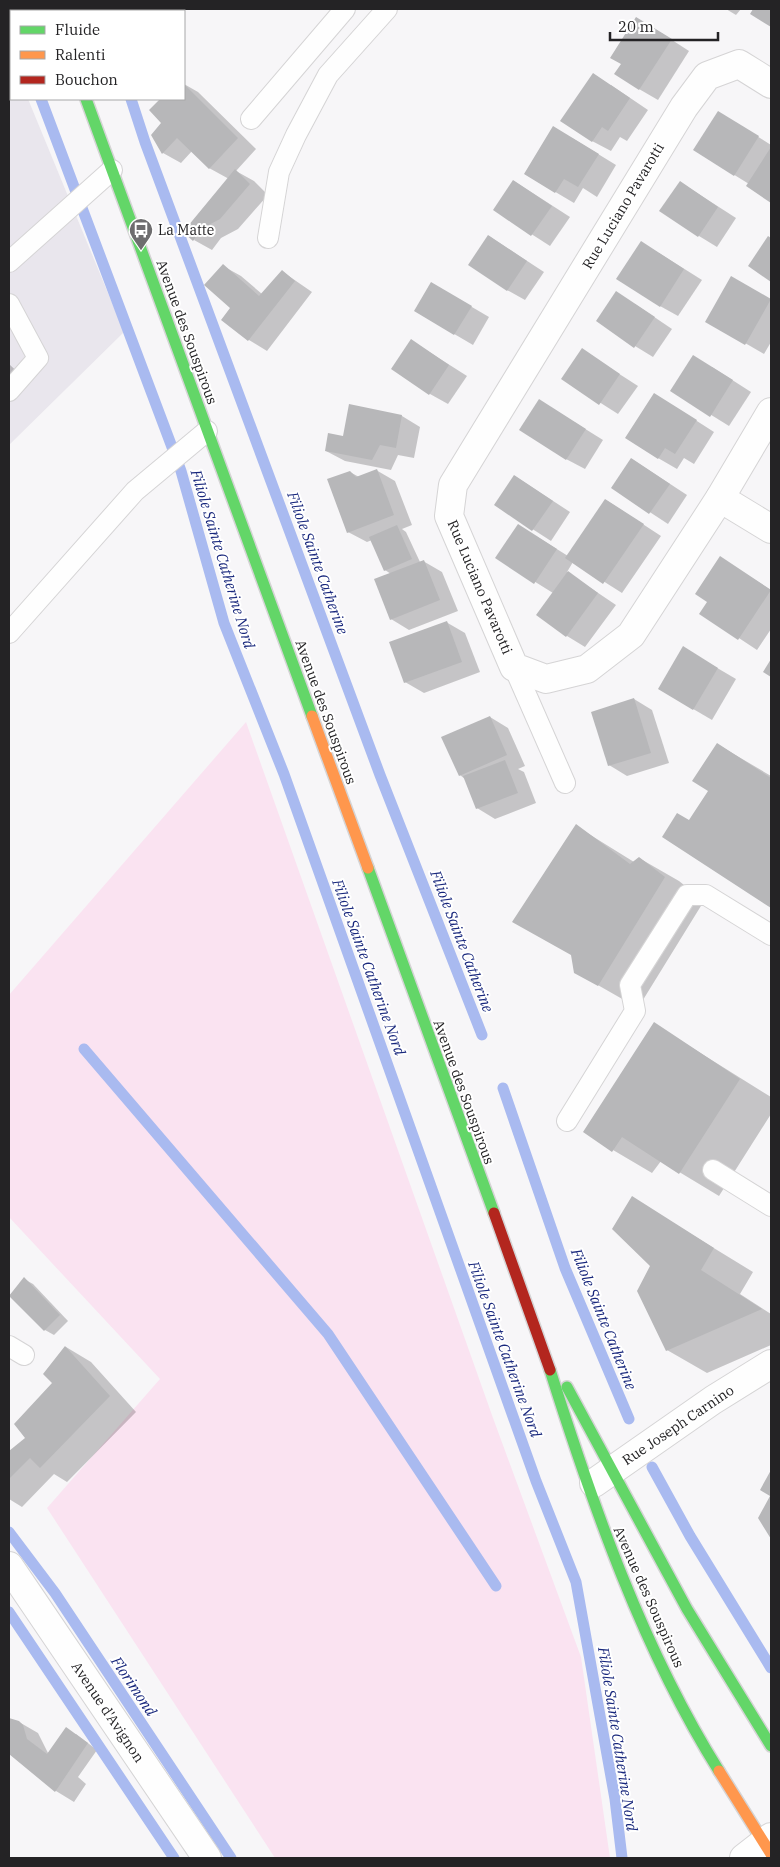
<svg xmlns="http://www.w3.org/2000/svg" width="780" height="1867" viewBox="0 0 780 1867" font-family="'IBM Plex Serif',serif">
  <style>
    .built { fill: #e9e6ed }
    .green { fill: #fae3f1 }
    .shadow { fill: #0003 }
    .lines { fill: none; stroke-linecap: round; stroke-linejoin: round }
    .stream { stroke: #a9baf0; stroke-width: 11 }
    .building { fill: #b7b7b9 }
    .lane-casing { stroke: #d5d4d5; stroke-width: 22 }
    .street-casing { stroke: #d5d4d5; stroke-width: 30 }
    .fast-casing { stroke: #d5d4d5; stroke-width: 14 }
    .slow-casing { stroke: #d5d4d5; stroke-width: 14 }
    .jam-casing { stroke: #d5d4d5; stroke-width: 14 }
    .lane { stroke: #fefefe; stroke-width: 20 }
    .street { stroke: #fefefe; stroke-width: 28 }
    .fast { stroke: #63d668; stroke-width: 11 }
    .slow { stroke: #ff974d; stroke-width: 11 }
    .jam { stroke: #b3261e; stroke-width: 11 }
    .labels { text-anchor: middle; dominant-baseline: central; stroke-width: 4; stroke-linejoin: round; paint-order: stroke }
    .street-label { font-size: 14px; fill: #242325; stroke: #fff }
    .poi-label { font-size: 14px; fill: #242325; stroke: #fff; text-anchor: start }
    .water-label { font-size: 15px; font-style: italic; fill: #18277c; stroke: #fff }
  </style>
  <rect width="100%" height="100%" fill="#f7f6f8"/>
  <path class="built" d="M9 53 11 59V99H28L124 332 9 445Z"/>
  <path class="green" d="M246 722 493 1418 581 1657 610 1858H275L47 1508 160 1379 9 1217V995Z"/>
  <g class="shadow">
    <path d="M726 9H741L736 15Z"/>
    <path d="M655 29 689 51 658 100 639 89Z"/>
    <path d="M184 84 198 92 256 149 236 171 254 181 268 195 238 229 221 238 212 250 194 240 229 179 209 168 192 151 181 163 163 153V123L151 110 162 99H184Z"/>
    <path d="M611 85 648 110 627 141 620 137 611 151 592 141Z"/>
    <path d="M736 123 771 145V202L748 186 749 184 694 150Z"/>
    <path d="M572 138 616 165 597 197 583 188 574 203 525 174Z"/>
    <path d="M514 181 570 217 550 246 494 210Z"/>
    <path d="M680 182 736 218 717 247 699 236Z"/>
    <path d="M489 236 544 272 525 300 507 290Z"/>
    <path d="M659 253 702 280 678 316 660 306Z"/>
    <path d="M223 266 241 276 262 294 283 272 312 292 267 351 249 340 223 319 232 307Z"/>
    <path d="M731 278 771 301V342L764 354 707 321Z"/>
    <path d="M431 283 489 317 473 345 415 311Z"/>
    <path d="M635 304 672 329 653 357 635 346Z"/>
    <path d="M412 341 467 376 448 404 430 394Z"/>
    <path d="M582 350 638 386 618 414 563 379Z"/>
    <path d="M9 364 28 382 9 402Z"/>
    <path d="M712 367 751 392 729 426 671 390Z"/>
    <path d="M672 405 714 432 694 464 684 458 677 469 658 458Z"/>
    <path d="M350 406 402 416 420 427 414 458 398 455 391 470 345 461 326 451 344 438Z"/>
    <path d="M558 412 603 440 585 469 566 459Z"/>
    <path d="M632 459 687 495 668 524 613 488Z"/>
    <path d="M376 470 395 481 412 525 402 529 406 532 420 562 423 561 442 572 458 611 409 630 391 619V574L385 570 372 540 367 542 348 532 350 472 359 477Z"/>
    <path d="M515 476 570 512 551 541 495 505Z"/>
    <path d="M606 500 661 536 622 593 573 562 567 572 616 605 585 647 567 636 553 593 497 558 536 536 568 556Z"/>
    <path d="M720 558 771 590V629L757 650 701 613 709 601Z"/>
    <path d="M446 622 465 633 480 672 424 693 405 682Z"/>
    <path d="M702 659 736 679 712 720 659 689Z"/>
    <path d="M634 699 652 710 669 763 627 776 609 765Z"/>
    <path d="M490 717 508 728 525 766 518 769 524 772 536 803 495 819 477 808 465 779 460 775Z"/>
    <path d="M717 744 771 776V907L664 837 690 822 710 790Z"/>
    <path d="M576 826 634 862 639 858 679 881 704 901 638 1008 575 972Z"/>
    <path d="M654 1024 771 1097V1114L719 1196 661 1161 652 1173 613 1150Z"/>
    <path d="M632 1198 753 1272 740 1294 771 1314V1345L707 1373 667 1350 652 1266Z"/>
    <path d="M24 1279 33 1284 68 1321 54 1335 45 1330 10 1295Z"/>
    <path d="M66 1347 91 1362 136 1412 67 1482 54 1474 22 1507 9 1499V1449L11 1451 27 1438 54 1383Z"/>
    <path d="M9 1720 19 1722 38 1733 48 1753 76 1734 97 1750 78 1777 86 1784 74 1802 56 1791 9 1753Z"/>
  </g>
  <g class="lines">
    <g class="stream">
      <path d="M102 9 103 11"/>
      <path d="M9 19 11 25"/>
      <path d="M41 99 181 471 224 623 284 774 536 1481 576 1582 615 1799 622 1858"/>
      <path d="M131 99 145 142 380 775 482 1035"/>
      <path d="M84 1049 328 1334 496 1586"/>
      <path d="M503 1088 565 1268 629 1419"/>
      <path d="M652 1467 690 1536 771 1668"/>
      <path d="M9 1532 55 1593 231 1858"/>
      <path d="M9 1612 174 1858"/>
    </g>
  </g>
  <g class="building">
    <path d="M753 9H771V27L750 14Z"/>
    <path d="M636 17 672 39 639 90 614 74 621 64 610 58Z"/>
    <path d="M593 73 630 98 608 131 602 127 592 142 560 121Z"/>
    <path d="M184 84 238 138 209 169 177 138 162 154 151 135 161 123 149 110 160 99H184Z"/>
    <path d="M718 111 759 136 734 176 693 150Z"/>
    <path d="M553 126 599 154 578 187 564 179 555 193 524 174Z"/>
    <path d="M771 147V203L746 186Z"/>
    <path d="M235 169 250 184 220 219 203 228 193 241 183 232Z"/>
    <path d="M513 180 552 206 531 236 493 210Z"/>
    <path d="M680 181 718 207 698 237 659 211Z"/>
    <path d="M488 235 527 261 507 291 468 265Z"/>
    <path d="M768 236 771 238V282L748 266Z"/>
    <path d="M641 241 684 269 660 307 616 279Z"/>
    <path d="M223 264 259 296 282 270 295 281 248 341 221 320 230 308 204 285Z"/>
    <path d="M731 276 771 299 745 345 705 322Z"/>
    <path d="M431 282 472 306 454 335 414 311Z"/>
    <path d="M616 291 655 317 634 348 596 321Z"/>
    <path d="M411 339 449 365 429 395 391 369Z"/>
    <path d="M582 348 620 374 599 405 561 379Z"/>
    <path d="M693 355 733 380 710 417 670 391Z"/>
    <path d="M654 393 697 420 675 454 665 448 658 459 625 438Z"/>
    <path d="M539 399 586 429 566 460 519 430Z"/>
    <path d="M349 404 402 415 396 448 380 445 372 460 325 451 328 433 343 436Z"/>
    <path d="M631 458 670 484 649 514 611 488Z"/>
    <path d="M377 469 394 515 347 533 327 479 350 471 356 477Z"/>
    <path d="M514 475 553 501 532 531 494 505Z"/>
    <path d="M605 499 644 524 603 584 565 558Z"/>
    <path d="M518 524 557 549 534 584 495 558Z"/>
    <path d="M397 525 412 559 384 571 369 537Z"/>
    <path d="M720 556 771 590 738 640 699 614 707 602 695 594Z"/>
    <path d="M424 560 440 600 390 620 374 579Z"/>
    <path d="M568 571 598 593 566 637 536 615Z"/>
    <path d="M447 621 462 662 404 683 389 642Z"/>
    <path d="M683 646 718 668 693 710 658 689Z"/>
    <path d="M771 659V677L763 672Z"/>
    <path d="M634 698 651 753 608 766 591 712Z"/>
    <path d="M490 716 507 755 459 776 441 737Z"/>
    <path d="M717 743 771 778V908L662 837 677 813 689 820 708 791 692 781Z"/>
    <path d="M505 760 518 793 476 809 463 776Z"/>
    <path d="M576 824 630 864 639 857 665 877 598 986 574 973 571 955 512 922Z"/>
    <path d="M654 1022 740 1079 679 1174 622 1137 612 1152 583 1132Z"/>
    <path d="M632 1196 714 1248 701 1270 762 1309 666 1351 637 1291 650 1266 612 1229Z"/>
    <path d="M24 1277 60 1315 44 1331 9 1296Z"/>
    <path d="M65 1346 110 1396 40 1468 30 1458 9 1479V1451L25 1438 14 1424 52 1383 43 1374Z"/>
    <path d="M771 1470V1539L758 1518 770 1496 760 1490Z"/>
    <path d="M9 1718 19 1721 23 1725 27 1739 47 1754 66 1727 88 1743 55 1792 9 1754Z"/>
  </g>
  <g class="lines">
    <g class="lane-casing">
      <g id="lane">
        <path d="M251 119 345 9"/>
        <path d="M268 238 279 172 296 135 328 75 387 9"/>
        <path d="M9 262 112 170"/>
        <path d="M9 304 38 358 9 391"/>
        <path d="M9 633 135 491 207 431"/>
        <path d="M514 667 565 783"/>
        <path d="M567 1121 635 1011 630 985 687 895H706L771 935"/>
        <path d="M713 1170 771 1206"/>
        <path d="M9 1346 24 1355"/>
      </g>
    </g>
    <g class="street-casing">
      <g id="street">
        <path d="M771 84 739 64 707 76 684 107 453 485 449 516 514 667 546 679 587 669 631 635 720 498 771 412"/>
        <path d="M720 498 771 529"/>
        <path d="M594 1483 713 1400 771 1364"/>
        <path d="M9 1566 207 1858"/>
        <path d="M744 1858 771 1837"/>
      </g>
    </g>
    <g class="fast-casing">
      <g id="fast">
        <path d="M53 9 54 11"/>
        <path d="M86 99 312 716"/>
        <path d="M368 868 494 1213"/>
        <path d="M550 1370C593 1506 643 1650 719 1771"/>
        <path d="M567 1387 687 1609 771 1746"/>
      </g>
    </g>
    <g class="slow-casing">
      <g id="slow">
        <path d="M312 716 368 868"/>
        <path d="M719 1771 771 1854"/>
      </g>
    </g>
    <g class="jam-casing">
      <path id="jam" d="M494 1213 550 1370"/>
    </g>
    <use href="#lane" class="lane"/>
    <use href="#street" class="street"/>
    <use href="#fast" class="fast"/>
    <use href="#slow" class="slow"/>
    <use href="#jam" class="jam"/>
  </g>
  <defs>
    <g id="bus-pin" transform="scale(1.25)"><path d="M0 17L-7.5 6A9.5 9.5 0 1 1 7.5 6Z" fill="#6e6d6f" stroke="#fff"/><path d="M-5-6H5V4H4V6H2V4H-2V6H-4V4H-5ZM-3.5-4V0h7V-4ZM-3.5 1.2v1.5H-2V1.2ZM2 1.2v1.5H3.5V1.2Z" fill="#fff"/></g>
  </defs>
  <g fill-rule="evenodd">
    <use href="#bus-pin" x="141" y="230"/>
  </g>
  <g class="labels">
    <g class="street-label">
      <text transform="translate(623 206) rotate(-59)">Rue Luciano Pavarotti</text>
      <text transform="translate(187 332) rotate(70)">Avenue des Souspirous</text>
      <text transform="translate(480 587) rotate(67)">Rue Luciano Pavarotti</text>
      <text transform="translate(326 712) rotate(70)">Avenue des Souspirous</text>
      <text transform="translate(464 1092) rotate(70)">Avenue des Souspirous</text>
      <text transform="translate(678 1425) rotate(-34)">Rue Joseph Carnino</text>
      <text transform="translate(649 1597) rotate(66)">Avenue des Souspirous</text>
      <text transform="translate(108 1712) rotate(56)">Avenue d'Avignon</text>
    </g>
    <g class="poi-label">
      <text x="158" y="230">La Matte</text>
    </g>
    <g class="water-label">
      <text transform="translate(223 559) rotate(73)">Filiole Sainte Catherine Nord</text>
      <text transform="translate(318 563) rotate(70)">Filiole Sainte Catherine</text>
      <text transform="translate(462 941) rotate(69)">Filiole Sainte Catherine</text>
      <text transform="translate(369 967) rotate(70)">Filiole Sainte Catherine Nord</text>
      <text transform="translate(604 1319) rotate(68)">Filiole Sainte Catherine</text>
      <text transform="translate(505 1349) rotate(70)">Filiole Sainte Catherine Nord</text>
      <text transform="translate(134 1686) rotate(56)">Florimond</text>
      <text transform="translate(618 1739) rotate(81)">Filiole Sainte Catherine Nord</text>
    </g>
  </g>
  <rect width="780" height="1867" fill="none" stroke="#242325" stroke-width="20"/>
  <rect x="10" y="10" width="175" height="90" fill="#ffffff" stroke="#a7a7a8"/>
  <rect x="20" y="26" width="25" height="8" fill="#63d668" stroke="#a7a7a8"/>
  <text x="55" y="35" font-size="15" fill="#242325">Fluide</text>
  <rect x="20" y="51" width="25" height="8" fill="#ff974d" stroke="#a7a7a8"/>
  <text x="55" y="60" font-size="15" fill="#242325">Ralenti</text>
  <rect x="20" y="76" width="25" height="8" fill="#b3261e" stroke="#a7a7a8"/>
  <text x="55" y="85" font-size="15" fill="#242325">Bouchon</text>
  <path d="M610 32v8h108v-8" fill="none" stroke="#242325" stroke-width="2.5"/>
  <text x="618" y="32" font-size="15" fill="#242325" stroke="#ffffff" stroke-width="4" paint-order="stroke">20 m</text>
</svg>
